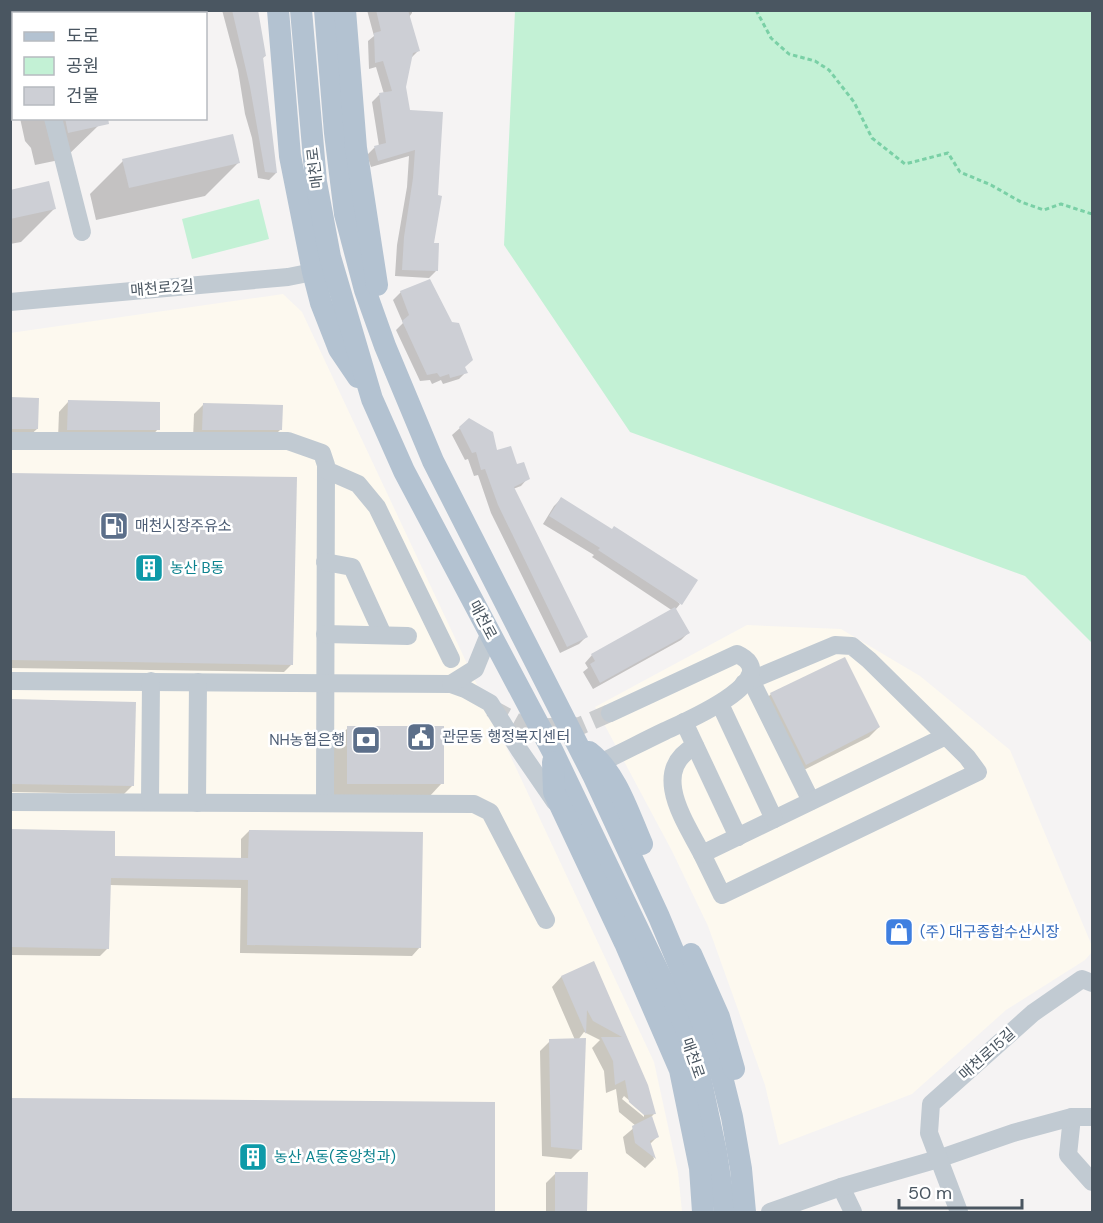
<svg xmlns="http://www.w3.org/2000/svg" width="1103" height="1223" viewBox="0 0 1103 1223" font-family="'DM Sans','Noto Sans KR',sans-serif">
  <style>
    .commercial { fill: #fdf9ef }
    .green { fill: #c3f1d5 }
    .shadow { fill: #0003; fill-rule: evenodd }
    .building { fill: #cdcfd5 }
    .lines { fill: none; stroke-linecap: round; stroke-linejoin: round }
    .minor-tunnel { stroke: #caccce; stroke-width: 18; stroke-dasharray: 18 9; stroke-linecap: butt }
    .path { stroke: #7ad0a6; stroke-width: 3; stroke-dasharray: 4.5 3; stroke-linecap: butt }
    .minor { stroke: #c1cad2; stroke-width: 18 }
    .major { stroke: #b3c2d1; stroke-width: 22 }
    .labels { text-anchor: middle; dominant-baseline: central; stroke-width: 5; stroke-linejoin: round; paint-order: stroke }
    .street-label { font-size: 15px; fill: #4a5661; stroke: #fff }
    .service-label { font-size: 15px; fill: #4e5e75; stroke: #fff; text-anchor: start }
    .culture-label { font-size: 15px; fill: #0d838f; stroke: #fff; text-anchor: start }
    .shop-label { font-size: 15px; fill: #366cbe; stroke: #fff; text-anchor: start }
  </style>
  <rect width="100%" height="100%" fill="#f5f3f3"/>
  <g class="commercial">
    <path d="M283 294 302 312 654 1062 678 1172 682 1212H11L10 333Z"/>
    <path d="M747 625 841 629 920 676 1010 750 1092 946V952L1085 960 1006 1010 912 1094 779 1145 765 1085 708 926 672 851 595 707Z"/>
  </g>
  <g class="green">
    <path d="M515 11H1092V643L1025 576 630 432 504 245Z"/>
    <path d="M259 199 269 239 192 259 182 219Z"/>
  </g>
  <g class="shadow">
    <path d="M10 10H42L39 14H14V21L10 22Z"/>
    <path d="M97 10H200V14H90Z"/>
    <path d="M222 10H260L257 13 265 56 262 59 276 173 269 180 258 178 252 138 245 114 238 70Z"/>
    <path d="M367 10H412V13L409 17 418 51 411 58 405 87 436 271 429 278 395 276 397 245 407 187 409 156 371 167 367 155 374 148 379 146 372 102 379 95 384 94 376 67 369 69 368 41 374 36Z"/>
    <path d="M11 34 14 44V66L10 69Z"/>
    <path d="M20 118H96L98 126 64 159 35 165 31 148 25 141Z"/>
    <path d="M123 161 238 163 205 196 96 220 90 194Z"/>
    <path d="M10 191 54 209 21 242 10 244Z"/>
    <path d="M429 281 466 372 459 379 443 384 441 380 432 384 430 380 420 381 396 330 403 323 393 300 401 292Z"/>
    <path d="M10 398 37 429 27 438H10Z"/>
    <path d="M68 402 158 429 149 439H58L59 412Z"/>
    <path d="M204 404 281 429 271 439H193L194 414Z"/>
    <path d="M460 428 516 466 528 478 521 486 513 489 586 637 579 644 560 653 491 513 478 475 474 476 468 459 465 460 452 435Z"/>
    <path d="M10 474 292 664 284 672 10 668Z"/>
    <path d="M561 499 680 604 675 610 688 633 681 640 593 689 583 672 588 668 585 663 592 655 673 611 592 557 594 555 543 524 554 506Z"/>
    <path d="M771 694 879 727 869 737 796 774 761 704Z"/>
    <path d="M10 701 132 786 124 794 10 792Z"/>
    <path d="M348 728 442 783 428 798H333V742Z"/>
    <path d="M10 830 113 857 241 859V839L249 831 420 947 412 956 240 953 241 888 109 885 108 948 100 956 10 955Z"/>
    <path d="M593 963 654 1114 651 1117 657 1137 650 1144 654 1159 645 1168 626 1153 623 1137 636 1126 619 1112 616 1089 606 1093 604 1071 592 1048 600 1040 584 1032 578 1040 581 1149 571 1159 542 1156 540 1051 550 1041 575 1040 552 987 561 977ZM624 1096 644 1113V1117L622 1099Z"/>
    <path d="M10 1099 494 1104V1212H10Z"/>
    <path d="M556 1173 586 1174 585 1212H546V1183Z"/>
  </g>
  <g class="building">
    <path d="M232 10H258L266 56 263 57 277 173 265 172 250 87Z"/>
    <path d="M376 10H408L420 51 413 53 406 87 410 110 443 112 438 195 442 196 434 243H439L438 271 402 270 404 237 413 178 415 150 378 161 374 146 386 143 379 93 392 91 383 61 375 63 374 33 381 31Z"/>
    <path d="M65 118H108L109 124 68 133Z"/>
    <path d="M233 134 240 163 129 188 122 159Z"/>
    <path d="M49 181 56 209 10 219V190Z"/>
    <path d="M430 279 452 322 459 323 473 360 465 367 468 373 450 378 449 374 440 377 437 373 427 375 402 321 409 315 400 291Z"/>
    <path d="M10 397 39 398 38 429H10Z"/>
    <path d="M68 400 160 402V430H67Z"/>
    <path d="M203 403 283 405 282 430H202Z"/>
    <path d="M469 418 493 432 497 450 511 446 517 464 524 462 530 479 514 487 588 637 567 647 498 505 485 469 481 470 476 452 472 453 459 427Z"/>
    <path d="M10 473 297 477 293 665 10 660Z"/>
    <path d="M561 497 612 529 614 526 698 580 682 605 598 550 600 548 549 516Z"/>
    <path d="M675 607 690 633 600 683 590 664 595 661 591 654Z"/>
    <path d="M845 657 880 727 806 765 770 693Z"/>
    <path d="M10 699 136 702 134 786 10 784Z"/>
    <rect x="347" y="726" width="97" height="58"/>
    <path d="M10 829 115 831V856L248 858 249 830 423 832 421 948 247 945 248 880 111 878 109 949 10 947Z"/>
    <path d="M594 961 648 1085 656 1114 644 1115 629 1102 625 1080 615 1085 613 1061 601 1037H622L593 1021 587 1010 586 1034 561 976Z"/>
    <path d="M586 1038 582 1150 551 1147 549 1039Z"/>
    <path d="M10 1098 495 1102V1212H10Z"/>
    <path d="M652 1116 659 1137 650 1141 656 1159 635 1143 632 1126Z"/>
    <path d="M555 1172H588L587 1212H555Z"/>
  </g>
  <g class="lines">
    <path class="minor-tunnel" d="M491 708 527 728 580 726 610 713"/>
    <path class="path" d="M756 10 771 38 789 54 815 61 829 70 854 102 872 138 905 164 948 153 960 172 991 185 1021 202 1044 210 1061 204 1092 214"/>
    <g class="minor">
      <path d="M27 10 28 14"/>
      <path d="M53 118 82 232"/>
      <path d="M10 302 288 277 313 272"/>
      <path d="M10 441H288L322 453 326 465 325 803"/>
      <path d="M326 470 358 484 377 507 451 659"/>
      <path d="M325 562 352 567 383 635"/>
      <path d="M325 634 408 636"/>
      <path d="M751 680 811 801"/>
      <path d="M10 681 451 684 465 689 490 703 520 751 555 802"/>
      <path d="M744 683 835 645 852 646 869 660 942 732 967 757 978 772 722 895 702 854 946 736"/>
      <path d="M451 684 475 669 490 632"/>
      <path d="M720 704 774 819"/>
      <path d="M684 722 738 837"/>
      <path d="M695 746C649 771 685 821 702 854"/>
      <path d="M602 762C623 752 644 741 665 731 682 723 789 678 737 654L610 713"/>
      <path d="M10 802 474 804 490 812 546 920"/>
      <path d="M150 802 151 681"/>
      <path d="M197 803 198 682"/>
      <path d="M1072 1117 1068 1155 1092 1182"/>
      <path d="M841 1187 853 1212"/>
      <path d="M770 1212 841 1187 938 1159 1013 1133 1072 1117H1092"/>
      <path d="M959 1212 929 1133 931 1104 1033 1013 1082 979 1092 983"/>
    </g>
    <g class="major">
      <path d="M278 10 290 156 313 272 321 303 339 349 358 377"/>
      <path d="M301 10 316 182 330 257 372 399 404 471 553 752 670 996 700 1077 716 1152 725 1212"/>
      <path d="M325 10 335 133 345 214 365 290 385 346 433 461 594 777 659 917 695 1003 721 1073 732 1117 741 1169 745 1212"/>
      <path d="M345 10 356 148 377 285"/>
      <path d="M589 752C617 774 628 812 642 844"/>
      <path d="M553 762 554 792 625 943 680 1070 700 1168 703 1212"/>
      <path d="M691 954 719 1017 734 1069"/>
    </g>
  </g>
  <defs>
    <g id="fuel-square" transform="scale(1.5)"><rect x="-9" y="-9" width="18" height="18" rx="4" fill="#5c6f8a" stroke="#fff"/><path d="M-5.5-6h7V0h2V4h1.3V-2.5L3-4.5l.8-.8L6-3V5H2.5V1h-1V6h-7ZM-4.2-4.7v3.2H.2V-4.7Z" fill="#fff"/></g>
    <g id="building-square" transform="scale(1.5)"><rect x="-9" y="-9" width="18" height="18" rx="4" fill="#0f9aa8" stroke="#fff"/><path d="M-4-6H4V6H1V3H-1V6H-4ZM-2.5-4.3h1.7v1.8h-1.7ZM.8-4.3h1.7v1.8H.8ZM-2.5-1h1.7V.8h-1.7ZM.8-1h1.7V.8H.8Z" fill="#fff"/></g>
    <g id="civic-square" transform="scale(1.5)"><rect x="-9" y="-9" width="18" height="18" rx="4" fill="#5c6f8a" stroke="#fff"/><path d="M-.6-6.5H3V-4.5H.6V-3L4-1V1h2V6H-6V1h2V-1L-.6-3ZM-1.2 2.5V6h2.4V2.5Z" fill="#fff"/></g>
    <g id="bank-square" transform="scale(1.5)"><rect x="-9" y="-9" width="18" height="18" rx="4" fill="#5c6f8a" stroke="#fff"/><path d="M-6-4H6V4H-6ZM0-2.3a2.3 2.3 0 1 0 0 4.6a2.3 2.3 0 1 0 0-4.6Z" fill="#fff"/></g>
    <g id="shop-square" transform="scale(1.5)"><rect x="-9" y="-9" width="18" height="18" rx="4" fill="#3f7fe0" stroke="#fff"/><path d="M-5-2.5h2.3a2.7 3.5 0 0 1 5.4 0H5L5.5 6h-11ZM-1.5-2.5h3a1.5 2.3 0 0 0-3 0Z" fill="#fff"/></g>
  </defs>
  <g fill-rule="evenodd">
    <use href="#fuel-square" x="114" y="526"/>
    <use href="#building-square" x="149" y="568"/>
    <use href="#civic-square" x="421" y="737"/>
    <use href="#bank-square" x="366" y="740"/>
    <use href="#shop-square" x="899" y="932"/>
    <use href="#building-square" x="253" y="1157"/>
  </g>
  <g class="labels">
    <g class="street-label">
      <text transform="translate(315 168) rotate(-97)">매천로</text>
      <text transform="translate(162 288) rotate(-5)">매천로2길</text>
      <text transform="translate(483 620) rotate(62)">매천로</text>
      <text transform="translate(987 1054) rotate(-42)">매천로15길</text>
      <text transform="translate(693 1058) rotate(71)">매천로</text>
    </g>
    <g class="service-label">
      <text x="135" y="526">매천시장주유소</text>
      <text x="442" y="737">관문동 행정복지센터</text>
      <text x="345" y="740" text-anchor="end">NH농협은행</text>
    </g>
    <g class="culture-label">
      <text x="170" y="568">농산 B동</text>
      <text x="274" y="1157">농산 A동(중앙청과)</text>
    </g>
    <g class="shop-label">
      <text x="920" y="932">(주) 대구종합수산시장</text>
    </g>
  </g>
  <rect width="1103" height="1223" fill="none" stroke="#4a5661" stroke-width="24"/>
  <rect x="12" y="12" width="195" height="108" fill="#ffffff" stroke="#b7bbc0" stroke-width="1.5"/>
  <rect x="24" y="32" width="30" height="9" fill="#b3c2d1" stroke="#b7bbc0" stroke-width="1.5"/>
  <text x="66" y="42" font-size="18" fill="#4a5661">도로</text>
  <rect x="24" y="57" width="30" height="18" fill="#c3f1d5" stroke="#b7bbc0" stroke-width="1.5"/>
  <text x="66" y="72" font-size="18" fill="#4a5661">공원</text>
  <rect x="24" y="87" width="30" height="18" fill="#cdcfd5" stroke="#b7bbc0" stroke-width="1.5"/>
  <text x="66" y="102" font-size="18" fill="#4a5661">건물</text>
  <path d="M899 1199v9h123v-9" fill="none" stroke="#4a5661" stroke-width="3"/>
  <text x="908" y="1199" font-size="18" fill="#4a5661" stroke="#ffffff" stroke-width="4.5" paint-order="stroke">50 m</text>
</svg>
